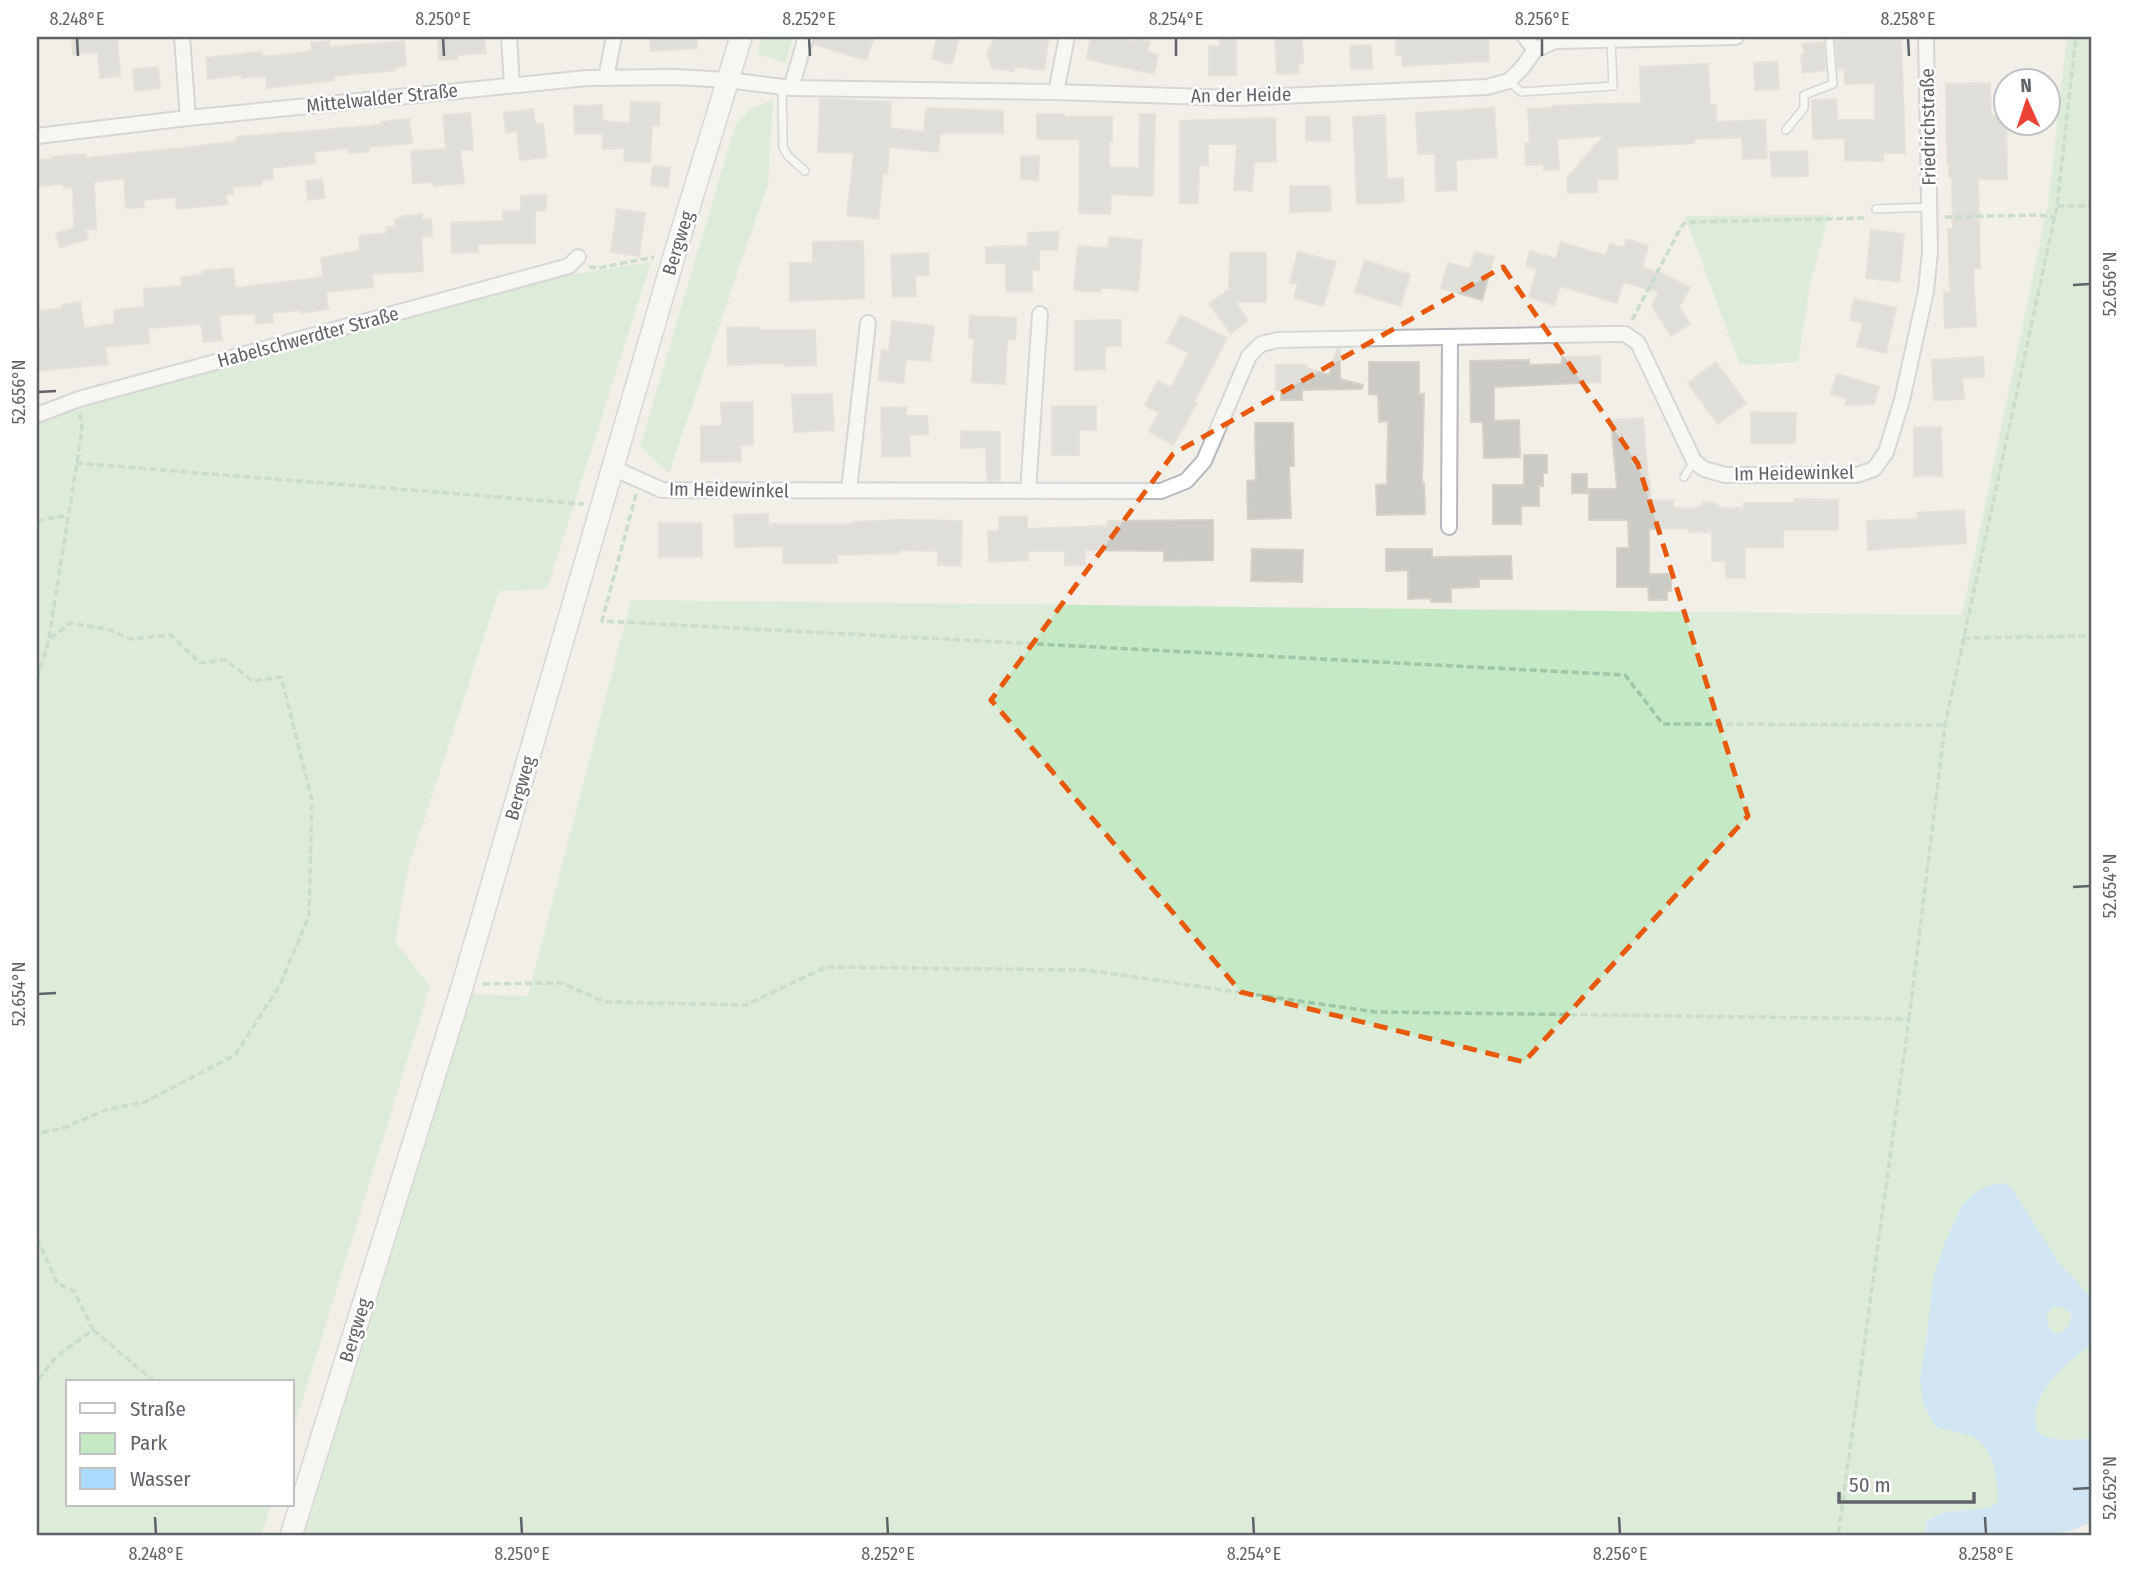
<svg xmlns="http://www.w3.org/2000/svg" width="2129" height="1573" viewBox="0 0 2129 1573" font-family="'Fira Sans Condensed',sans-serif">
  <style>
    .green { fill: #c5e8c5 }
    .water { fill: #aadaff; fill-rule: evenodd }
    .building { fill: #cccac5; stroke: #d6d1c6; stroke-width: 2 }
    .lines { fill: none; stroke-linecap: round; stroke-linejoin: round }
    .lane-casing { stroke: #b5b8bc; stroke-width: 10 }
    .street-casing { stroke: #b5b8bc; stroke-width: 18 }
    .secondary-casing { stroke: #b6babf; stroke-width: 24 }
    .path { stroke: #9cc7a9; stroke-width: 3.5; stroke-dasharray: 7 3.5; stroke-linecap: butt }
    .lane { stroke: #fff; stroke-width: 7 }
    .street { stroke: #fff; stroke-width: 14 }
    .secondary { stroke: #fff; stroke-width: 21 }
    .marked { fill: none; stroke: #e8590c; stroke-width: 5; stroke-dasharray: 14 9; stroke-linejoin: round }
    .ticks { fill: none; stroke: #5f6368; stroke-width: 2.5 }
    .labels { text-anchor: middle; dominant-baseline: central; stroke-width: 5; stroke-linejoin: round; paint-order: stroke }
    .street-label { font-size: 19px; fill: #5f6368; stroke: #fff }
    .neatline { fill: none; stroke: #5f6368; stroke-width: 2.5 }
    .ticks-label { font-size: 18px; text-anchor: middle; fill: #5f6368 }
  </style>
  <rect width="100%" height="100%" fill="#f1efe8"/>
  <g class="green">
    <path d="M762 37H793L785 63 757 54Z"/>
    <path d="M2067 37H2092V1298L2059 1263 2011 1187 1961 1207 1945 1242 1933 1278 1926 1344 1920 1377 1936 1427C1946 1430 1971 1434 1978 1440 1996 1455 1998 1481 1998 1502L1989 1508 1944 1512 1927 1521 1924 1536H304L468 994 528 996 631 600 1962 615 2048 204Z"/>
    <path d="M773 100 768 183 669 473 640 447 735 126 751 109Z"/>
    <path d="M1829 215 1810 284 1798 362 1740 365 1685 216Z"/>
    <path d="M651 262 547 589 499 591 407 872 395 942 430 986 292 1434V1382H68V1505H271L261 1536H37V422L91 402 539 280Z"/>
    <circle cx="2058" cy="1320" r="13"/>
    <path d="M2092 1345V1438C2071 1440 2055 1443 2037 1432 2036 1424 2034 1417 2036 1409 2042 1385 2071 1357 2092 1345Z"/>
  </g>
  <path class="water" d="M2001 1183 2011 1187 2059 1263 2092 1298V1345C2071 1357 2042 1385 2036 1409 2034 1417 2036 1424 2037 1432 2055 1443 2071 1440 2092 1438V1522L2069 1531 2042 1536H1924L1927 1521 1945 1512 1989 1508 1998 1502C1998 1481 1995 1455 1978 1440 1970 1434 1946 1430 1936 1427L1923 1404 1920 1377 1926 1344 1933 1278 1945 1242 1961 1207 1973 1194 1986 1187ZM2056 1306 2064 1308 2071 1313C2071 1324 2068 1329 2059 1334L2052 1332 2046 1320 2048 1312Z"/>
  <g class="building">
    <path d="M72 37H117L120 76 100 78 98 52 73 54Z"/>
    <path d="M438 37H484L486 53 457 55 458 59 439 60Z"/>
    <path d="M650 37H697V48L651 51Z"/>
    <path d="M815 37H874L866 60 814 44Z"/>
    <path d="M937 37H959L952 64 932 59Z"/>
    <path d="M995 37H1025L1048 40 1044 70 1014 67V71L992 68 987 53Z"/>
    <path d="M1091 37H1112L1135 42V38L1150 42 1147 52 1158 55 1154 74 1087 59Z"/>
    <path d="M1220 37H1236V75H1209V46H1220Z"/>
    <path d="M1275 37H1302L1303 63H1298L1299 73 1277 74Z"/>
    <path d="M1396 37H1488L1489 61 1403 66 1402 54 1396 55Z"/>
    <path d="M1901 37 1905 153H1883V161L1845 160V138L1813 139 1812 100 1836 99 1837 120H1875V83L1845 84 1844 68 1838 69 1835 41Z"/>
    <path d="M329 41 330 47 404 41 406 66 396 67V70L334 76V80L267 88 266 76 242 78V75L208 79 206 58 251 53 262 52 263 57 309 52 308 50H312L311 43Z"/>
    <path d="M1823 42 1826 70 1803 73 1801 55H1804L1803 44Z"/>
    <path d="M1371 45 1372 69H1351L1350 46Z"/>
    <path d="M1777 62 1779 89 1755 90 1754 63Z"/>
    <path d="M1708 64 1710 105H1716V122L1765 120 1767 158 1743 159 1742 137 1694 139V143L1617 147 1618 179H1597V192L1568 193 1567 178 1604 136 1557 139 1559 169 1544 170V164L1526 165 1525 144H1530L1528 109 1553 108 1552 106 1641 103 1640 67Z"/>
    <path d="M158 67 160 88 135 91 133 69Z"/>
    <path d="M1990 83 1991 116 2006 115 2007 179H1978L1980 268H1973L1976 326 1945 328 1944 292H1950L1948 229H1953L1952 176 1949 177V163H1947L1946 84Z"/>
    <path d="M820 99 891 102 890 128 924 132 926 108 1003 111V133H940L938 152 889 147 887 174 883 172 878 219 847 215 854 153 818 152Z"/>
    <path d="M631 102 660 103 659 125H652L650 162 624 161 625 148 603 149V133L575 134 574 106 602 105 603 128V121L630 123Z"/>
    <path d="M1494 108 1497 157 1456 160 1457 190 1436 191 1435 153 1418 154 1416 113Z"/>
    <path d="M533 109 535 124H543L547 157 520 160 517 131 506 133 504 113Z"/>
    <path d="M470 113 473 150H460L464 183 434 186 433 182 413 183 411 151 446 149 443 115Z"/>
    <path d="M1037 114H1064V117H1112V141L1109 142V167L1139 168 1140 114H1155L1153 196 1111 194 1110 214 1079 213 1080 139H1037Z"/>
    <path d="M1385 115 1387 179 1403 178 1404 202 1357 204 1353 117Z"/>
    <path d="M1330 116V141H1306V117Z"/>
    <path d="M1275 118 1276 162H1254L1252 191 1234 190 1237 144H1208V165H1199L1198 203H1180V121Z"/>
    <path d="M409 119 412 143 369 147V151L349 153 348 148 314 152 315 163 272 168 273 180H261V185L233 187V194L226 195 227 204 177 209 176 197 143 200 144 207 126 208 124 178 94 182 96 229H85L88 239 60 247 56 234 74 228 73 188H64V184L37 186V160L52 159V157L85 154V158L193 147 237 141V137L381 125V122Z"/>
    <path d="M1807 151 1808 176 1772 177 1770 152Z"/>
    <path d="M1021 156H1039L1038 180 1021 179Z"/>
    <path d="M653 166 670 168 668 187 651 185Z"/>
    <path d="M322 179 325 198 308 200 306 181Z"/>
    <path d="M1290 186H1330L1331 211 1290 212Z"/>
    <path d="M546 195V210L535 211V243L478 244V252L452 253 451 223 504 221 503 211H521V196Z"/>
    <path d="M617 209 645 213 639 256 611 252Z"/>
    <path d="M422 214V220L431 219 432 236 421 237 423 271 372 274 373 287 326 292 328 309 301 313V310L272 313 273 322 256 324 255 313 219 315 222 340 204 342 201 324 148 328 149 343 105 347 108 364 37 371V327L41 326 40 311 62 308V305L80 302 84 328 115 324 114 310 145 307 144 289 182 286 181 277 202 275V271L233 268 235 288 324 277 321 258 360 251 359 236 387 233 386 227H396L395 220 405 216Z"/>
    <path d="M1871 230 1904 234 1899 282 1866 278Z"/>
    <path d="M1059 232 1057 250H1039V270H1032V292H1006V263H986V247L1028 246V233Z"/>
    <path d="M1109 237 1142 240 1138 291 1109 288H1100V292L1074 290 1078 246 1108 248Z"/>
    <path d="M1626 239 1648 246 1642 268 1663 274 1690 288 1679 307 1690 324 1671 336 1652 306 1659 292 1623 282 1617 303 1560 286 1554 305 1529 297 1537 269 1526 266 1530 251 1556 259 1561 242 1606 256 1610 244 1624 248Z"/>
    <path d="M863 241 864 298 790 301V263H813V242Z"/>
    <path d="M1298 252 1336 262 1323 306 1294 298 1298 284 1290 282Z"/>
    <path d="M1475 252 1494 257 1482 300 1441 288 1448 263 1470 269Z"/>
    <path d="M928 253 929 275H915L916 296 893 297 891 255Z"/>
    <path d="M1230 253H1266V302H1235L1248 320 1231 333 1209 304 1229 289Z"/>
    <path d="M1365 260 1410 275 1400 306 1355 292Z"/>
    <path d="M1854 299 1896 308 1886 353 1857 346 1863 323 1850 320Z"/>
    <path d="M1181 315 1227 338 1194 402 1197 403 1173 445 1149 431 1159 413 1145 405 1158 381 1171 388 1189 353 1167 342Z"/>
    <path d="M970 316 1016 318 1015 339H1007L1005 384 972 382 974 339 969 338Z"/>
    <path d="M1121 320V346H1105V369L1075 370V321Z"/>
    <path d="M892 321 934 326 930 361 906 359 903 383 878 380 882 350 889 351Z"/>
    <path d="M758 327V330H815L816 365 785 366V363L728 365 727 328Z"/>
    <path d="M1337 349H1340V379L1363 385 1362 389 1302 390V400H1281V390H1276V365H1307L1306 368 1329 375Z"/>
    <path d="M1600 356 1601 382 1494 387V421L1519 420 1520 457 1484 458 1483 422H1471L1470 361 1529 360V365L1562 364V357Z"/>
    <path d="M1983 357 1984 377 1962 378 1964 399 1934 400 1932 360Z"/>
    <path d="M1369 362H1419V394H1424L1422 483H1424L1425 514 1377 515 1376 485 1387 484 1388 421 1379 422 1378 395 1369 394Z"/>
    <path d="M1716 362 1746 403 1718 424 1688 383Z"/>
    <path d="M1837 374 1879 387 1874 404 1845 405 1847 399 1831 394Z"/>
    <path d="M832 394 834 430 794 432 792 395Z"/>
    <path d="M753 402V445H740L741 461 701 462V426H722L721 403Z"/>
    <path d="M1052 406H1096V430H1079V455H1052Z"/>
    <path d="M906 407V416H927L928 434 909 435 910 456 882 457 881 408Z"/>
    <path d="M1751 412 1796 413 1795 443H1751Z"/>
    <path d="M1643 418 1648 481H1650V500H1674L1672 508H1698L1704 502 1715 503 1721 508H1744V503H1795V499L1838 500V530H1783V547H1745V578H1726V561H1712V532H1689V528L1649 529V574H1671V591H1667V600H1649L1648 587H1617V548H1629L1628 520H1589V489H1617L1611 420Z"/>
    <path d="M1255 423H1293L1294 466H1289L1291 518 1248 519 1247 481 1256 480Z"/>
    <path d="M1914 427H1941L1942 476H1914Z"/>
    <path d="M961 431 1000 432V481H987L986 447 961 448Z"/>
    <path d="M1524 455H1547V473H1543V486H1539V506H1521V524H1493V485H1524Z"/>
    <rect x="1572" y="474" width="15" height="19"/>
    <path d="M1964 510 1966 543 1868 550 1867 521 1918 519 1917 513Z"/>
    <path d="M768 514V524H853V522L902 520 962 521 961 566 938 565V551L899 550V553L836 555 837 563H783V546L735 547 734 515Z"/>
    <path d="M1027 516V529L1108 526V521L1213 520V560L1164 561V551L1085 550V565H1065V551H1028V560L989 562 988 531H999V517Z"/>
    <path d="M659 523H701L702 557H659Z"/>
    <path d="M1252 549 1303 550 1302 582 1251 581Z"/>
    <path d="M1386 549H1432V557L1511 556 1512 579H1479V587L1451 588V602H1431V598L1408 599V570L1386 571Z"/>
  </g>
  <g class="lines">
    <g class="lane-casing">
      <g id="lane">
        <path d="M1509 81 1521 92 1613 86 1611 39"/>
        <path d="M782 88 783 147 788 156 805 171"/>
        <path d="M1786 130 1804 108V95L1833 84 1829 37"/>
        <path d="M1876 209 1930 207"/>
        <path d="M1684 477 1694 461"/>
      </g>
    </g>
    <g class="street-casing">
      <g id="street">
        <path d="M182 37 188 118"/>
        <path d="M509 37 512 85"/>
        <path d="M1525 37 1535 50"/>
        <path d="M606 78 614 37"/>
        <path d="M791 88 806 37"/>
        <path d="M1056 92 1067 37"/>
        <path d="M37 136 188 118 587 78 675 77 728 80 791 88 1056 92 1236 98 1487 87 1509 81 1522 68 1535 50 1555 41 1736 37"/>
        <path d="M37 415 79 399 569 266 578 257"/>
        <path d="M613 468 662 490 1161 491 1186 481 1204 461 1249 356 1261 344 1278 340 1610 334H1625L1638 343 1694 461 1704 469 1725 475H1857L1874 469 1886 452 1902 400 1926 291 1930 252 1926 37"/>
        <path d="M849 490 868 323"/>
        <path d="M1028 491 1040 314"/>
        <path d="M1449 527 1450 337"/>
      </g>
    </g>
    <g class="secondary-casing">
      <path id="secondary" d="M291 1536 463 984 675 253 741 37"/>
    </g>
    <g class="path">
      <path d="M2057 206H2092"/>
      <path d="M1945 217 2037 215 2055 217"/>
      <path d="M589 267 598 268 654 257"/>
      <path d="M1632 320 1681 227 1686 222 1867 218"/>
      <path d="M76 463 584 504"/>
      <path d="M636 494 602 621 1625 675 1663 724 1945 725"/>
      <path d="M37 521 68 515"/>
      <path d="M49 638 82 430 80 414"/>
      <path d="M1963 638 2092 636"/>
      <path d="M37 678 49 640 70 623 107 629 130 639 171 635 200 663 225 660 253 681 281 677 312 800 309 916 279 987 235 1055 145 1102 108 1109 61 1129 37 1133"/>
      <path d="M483 984 562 983 605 1002 746 1005 826 967 1086 970 1375 1012 1909 1019 1838 1536"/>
      <path d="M1909 1019 1945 725 2057 206 2076 37"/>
      <path d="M37 1238 57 1283 74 1291 93 1330 56 1357 37 1382"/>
      <path d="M93 1330 155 1382"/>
    </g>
    <use href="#lane" class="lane"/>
    <use href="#street" class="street"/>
    <use href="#secondary" class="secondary"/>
  </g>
  <path d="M0 0H2129V1573H0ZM1503 267 1638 464 1748 816 1524 1062 1241 992 991 700 1173 454Z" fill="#f1efe8" fill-opacity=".55" fill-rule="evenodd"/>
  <path class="marked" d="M1503 267 1638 464 1748 816 1524 1062 1241 992 991 700 1173 454Z"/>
  <path class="ticks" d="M77 38 78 56M443 38 444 56M809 38 810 56M1176 38V56M1542 38V56M1908 38 1909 56M2073 285 2090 284M38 392 56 391M2073 887 2090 886M38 994 56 993M2073 1489 2090 1488M155 1517 156 1534M521 1517 522 1534M887 1517 888 1534M1253 1517 1254 1534M1619 1517 1620 1534M1985 1517 1986 1534"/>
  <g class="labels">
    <g class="street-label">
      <text transform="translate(1241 95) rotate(-1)">An der Heide</text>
      <text transform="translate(382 98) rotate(-6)">Mittelwalder Straße</text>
      <text transform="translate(1928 127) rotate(-91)">Friedrichstraße</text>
      <text transform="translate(678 243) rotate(-73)">Bergweg</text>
      <text transform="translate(308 337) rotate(-15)">Habelschwerdter Straße</text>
      <text transform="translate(1794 473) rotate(-1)">Im Heidewinkel</text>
      <text transform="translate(729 490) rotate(1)">Im Heidewinkel</text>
      <text transform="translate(520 788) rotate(-74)">Bergweg</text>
      <text transform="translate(355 1330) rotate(-73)">Bergweg</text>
    </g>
  </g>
  <rect width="2129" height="1573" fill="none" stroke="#ffffff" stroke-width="77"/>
  <rect x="66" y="1380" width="228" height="126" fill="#ffffff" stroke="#bfc1c3" stroke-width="2"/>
  <rect x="80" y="1403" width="35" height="10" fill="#ffffff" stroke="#bfc1c3" stroke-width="2"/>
  <text x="130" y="1416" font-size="21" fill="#5f6368">Straße</text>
  <rect x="80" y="1433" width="35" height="21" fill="#c5e8c5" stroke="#bfc1c3" stroke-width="2"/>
  <text x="130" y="1450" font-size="21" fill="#5f6368">Park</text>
  <rect x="80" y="1468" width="35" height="21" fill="#aadaff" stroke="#bfc1c3" stroke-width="2"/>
  <text x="130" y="1486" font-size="21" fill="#5f6368">Wasser</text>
  <g transform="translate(2027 102) rotate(357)"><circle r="33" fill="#ffffff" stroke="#bfc1c3" stroke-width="2"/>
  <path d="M0-5L12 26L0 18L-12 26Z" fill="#ea4335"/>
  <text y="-10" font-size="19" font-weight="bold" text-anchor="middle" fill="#5f6368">N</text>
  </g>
  <path d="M1839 1492v10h135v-10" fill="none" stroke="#5f6368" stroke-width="3.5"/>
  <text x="1849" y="1492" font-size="21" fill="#5f6368" stroke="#ffffff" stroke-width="5" paint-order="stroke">50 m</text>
  <rect x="38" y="38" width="2052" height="1496" class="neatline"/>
  <g class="ticks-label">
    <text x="77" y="25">8.248°E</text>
    <text x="443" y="25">8.250°E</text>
    <text x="809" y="25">8.252°E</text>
    <text x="1176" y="25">8.254°E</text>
    <text x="1542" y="25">8.256°E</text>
    <text x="1908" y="25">8.258°E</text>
    <text transform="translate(2110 284) rotate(-90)" y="6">52.656°N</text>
    <text transform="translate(19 392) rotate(-90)" y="6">52.656°N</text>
    <text transform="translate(2110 886) rotate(-90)" y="6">52.654°N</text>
    <text transform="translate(19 994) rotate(-90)" y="6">52.654°N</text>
    <text transform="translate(2110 1488) rotate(-90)" y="6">52.652°N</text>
    <text x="156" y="1560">8.248°E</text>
    <text x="522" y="1560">8.250°E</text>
    <text x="888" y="1560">8.252°E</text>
    <text x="1254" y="1560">8.254°E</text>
    <text x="1620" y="1560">8.256°E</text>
    <text x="1986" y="1560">8.258°E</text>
  </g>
</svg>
